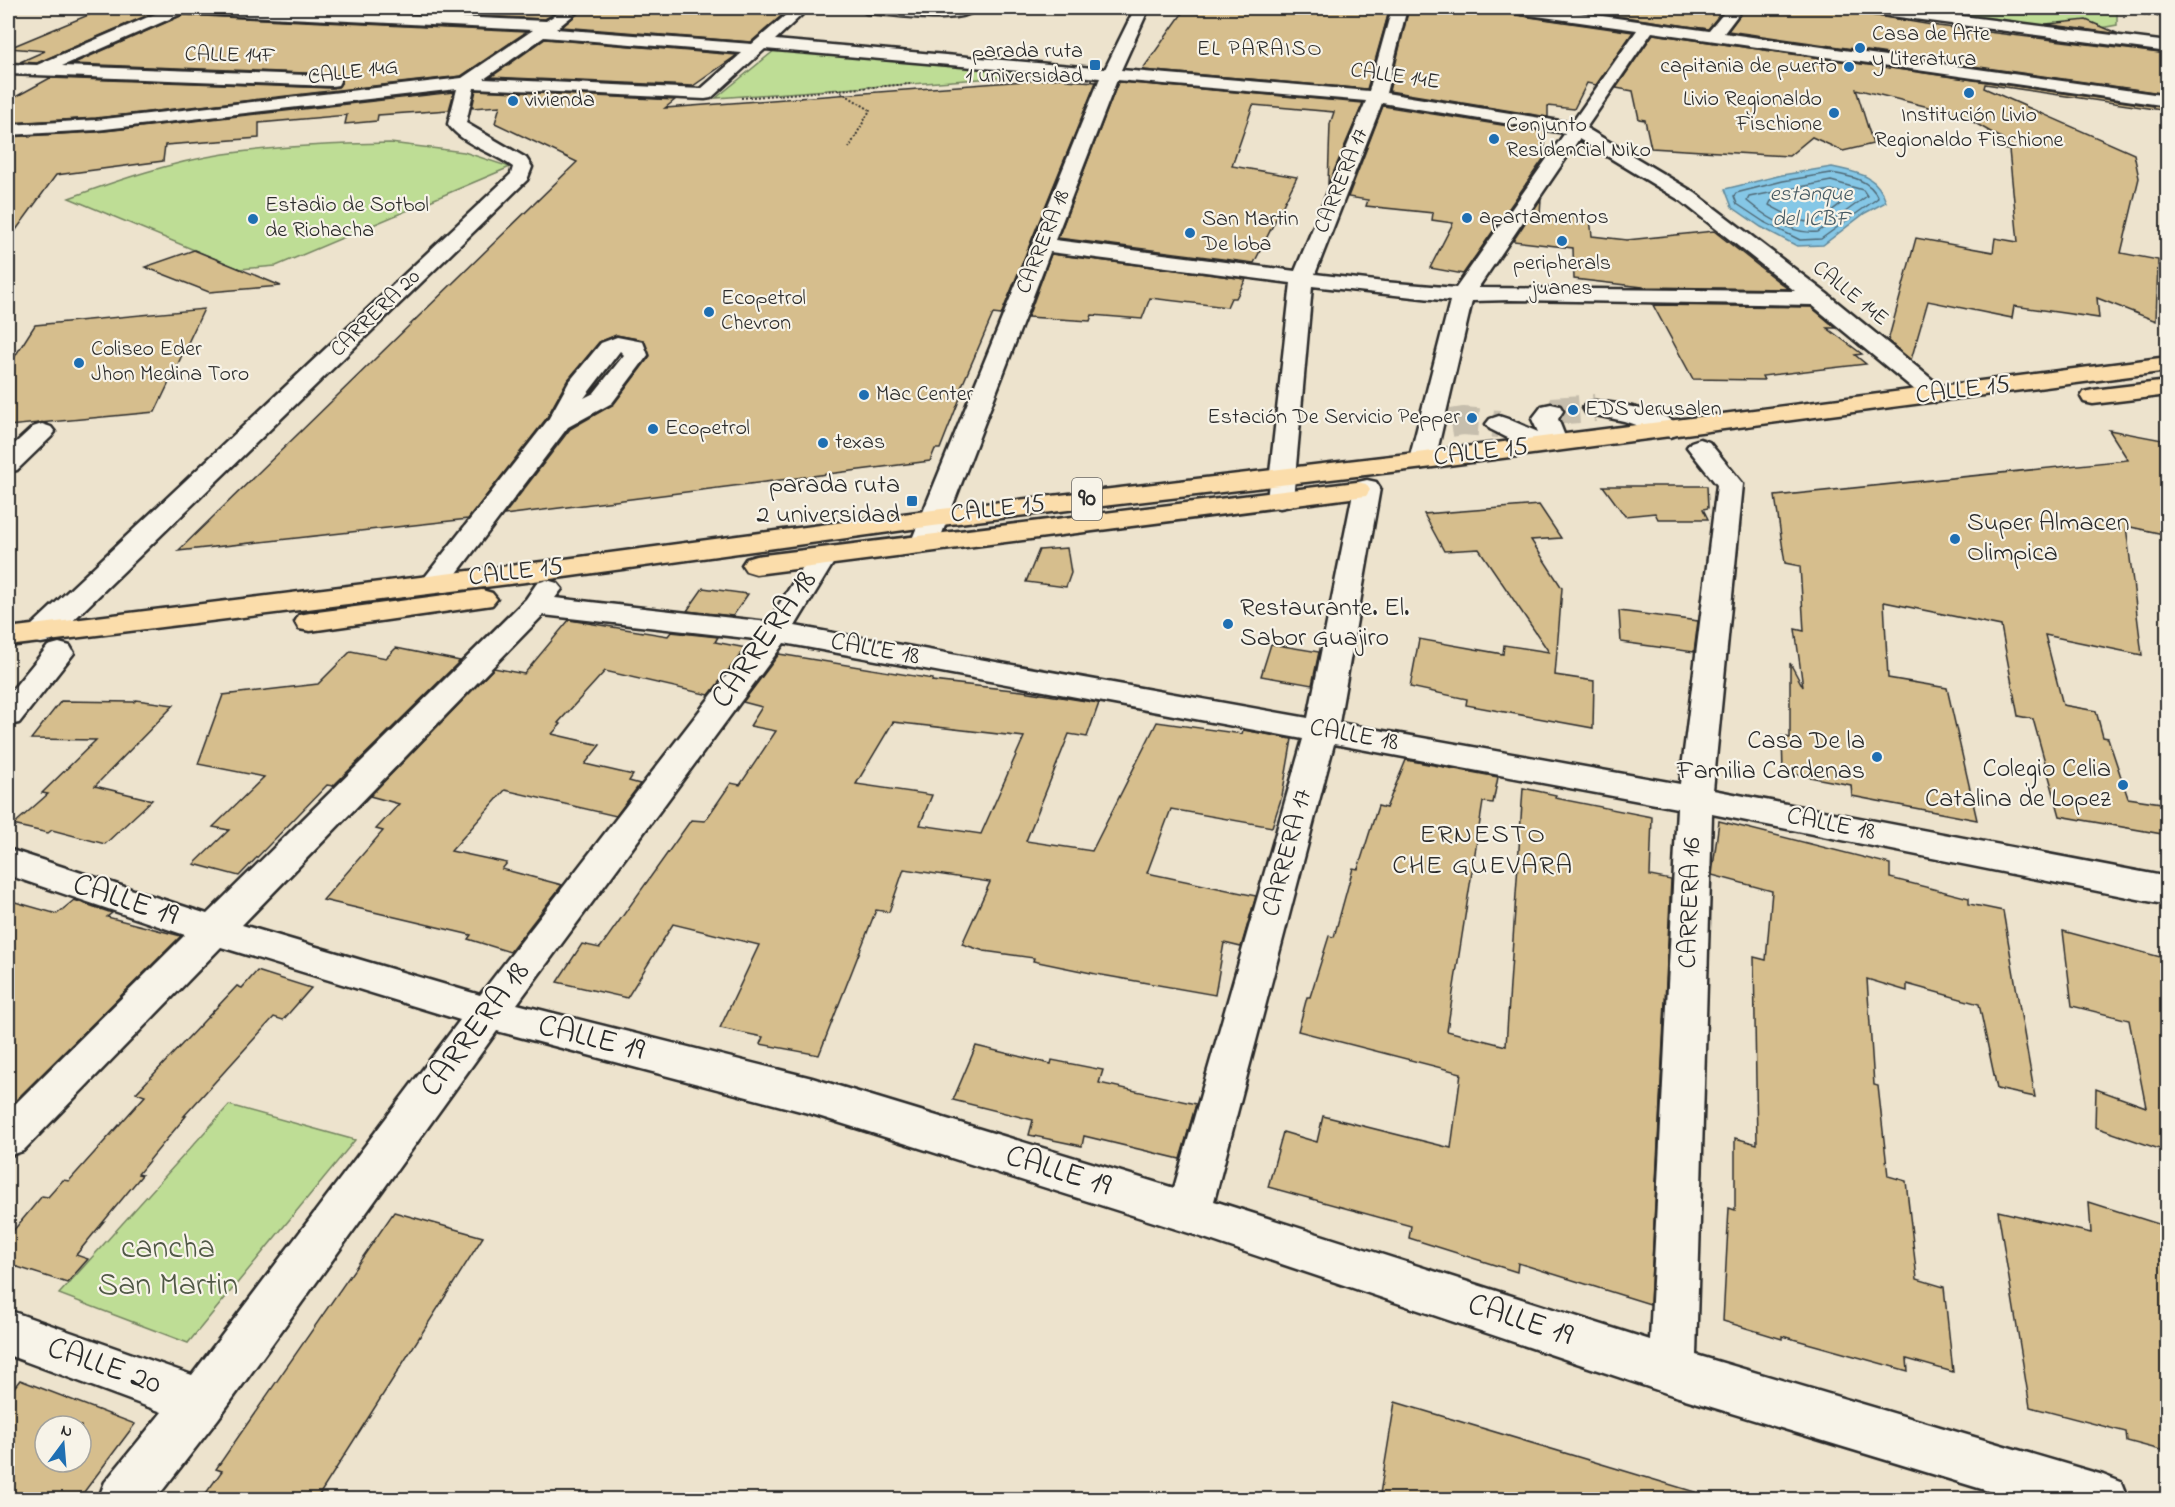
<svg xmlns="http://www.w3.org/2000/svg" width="2175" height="1507" viewBox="0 0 2175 1507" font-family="'Indie Flower',sans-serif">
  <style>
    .green { fill: #bedd95; stroke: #748460; stroke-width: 1.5 }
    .water { fill: #85c7e6; stroke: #61899b; stroke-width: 1.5 }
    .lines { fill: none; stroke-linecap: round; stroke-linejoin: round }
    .shore { stroke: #4f6976; stroke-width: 1.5 }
    .building { fill: #d6be8d; stroke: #2b2b2b; stroke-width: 1.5; fill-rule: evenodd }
    .minor-tunnel { stroke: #c6bead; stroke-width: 28; stroke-dasharray: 28 14; stroke-linecap: butt }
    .minor-casing { stroke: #2b2b2b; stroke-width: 5 }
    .highway-casing { stroke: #2b2b2b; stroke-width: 5 }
    .path { stroke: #2b2b2b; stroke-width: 2; stroke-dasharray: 2 2; stroke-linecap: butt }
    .minor { fill: #f7f3e8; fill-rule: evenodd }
    .highway { fill: #fbddab; fill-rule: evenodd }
    .poi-dot { fill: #1f6fb2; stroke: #f7f3e8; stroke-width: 2 }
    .labels { text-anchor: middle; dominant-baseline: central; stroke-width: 4.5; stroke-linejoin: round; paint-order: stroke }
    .far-poi-label { font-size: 22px; fill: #2b2b2b; stroke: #f7f3e8; text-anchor: start }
    .far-neighbourhood-label { font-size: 22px; letter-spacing: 1.5px; fill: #2b2b2b; stroke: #f7f3e8 }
    .far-street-label { font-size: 22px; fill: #2b2b2b; stroke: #f7f3e8 }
    .far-water-label { font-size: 22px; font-style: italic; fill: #465a63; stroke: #f7f3e8 }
    .shield { fill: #f7f3e8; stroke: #686764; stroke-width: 1.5 }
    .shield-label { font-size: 24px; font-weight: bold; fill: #2b2b2b }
    .street-label { font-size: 26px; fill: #2b2b2b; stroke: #f7f3e8 }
    .poi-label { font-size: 26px; fill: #2b2b2b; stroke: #f7f3e8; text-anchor: end }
    .neighbourhood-label { font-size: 27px; letter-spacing: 1.5px; fill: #2b2b2b; stroke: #f7f3e8 }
    .near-street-label { font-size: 32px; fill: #2b2b2b; stroke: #f7f3e8 }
    .near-park-label { font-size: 32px; fill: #505846; stroke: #f7f3e8 }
  </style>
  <rect width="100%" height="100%" fill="#ede3cd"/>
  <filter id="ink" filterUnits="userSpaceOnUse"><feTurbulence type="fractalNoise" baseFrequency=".0167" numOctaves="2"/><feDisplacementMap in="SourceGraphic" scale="12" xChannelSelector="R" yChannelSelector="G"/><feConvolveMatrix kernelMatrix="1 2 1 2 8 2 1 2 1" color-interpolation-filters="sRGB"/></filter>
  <g filter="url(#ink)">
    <g class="green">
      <path d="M1881 8H2117V25L2073 33Z"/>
      <path d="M775 50 1051 74 716 98Z"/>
      <path d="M390 143 464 152 510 167 276 266 240 269 69 198C119 180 171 162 224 154 279 146 334 144 390 143Z"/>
      <path d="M229 1105 355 1140 188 1343 59 1294Z"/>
    </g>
    <path class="water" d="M1832 167C1858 173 1877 174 1886 202L1865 213 1823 245 1797 246 1761 227 1732 207 1725 189 1782 175Z"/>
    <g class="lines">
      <g class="shore">
        <path d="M1831 173C1849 176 1870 179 1878 198L1821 239 1800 240 1764 222 1737 204 1734 196 1736 193 1783 181Z"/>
        <path d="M1831 181 1863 190 1867 196 1818 232C1792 235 1766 217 1747 201L1749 197Z"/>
        <path d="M1831 190 1847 194 1848 198C1809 228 1813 229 1769 205L1771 201Z"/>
      </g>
    </g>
    <g class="building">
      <path d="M105 8H164L37 63 20 62 45 51 9 48Z"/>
      <path d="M299 8H563L545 19Z"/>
      <path d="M584 8H740L787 11 751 42 562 27Z"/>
      <path d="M1186 8H1390L1367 89 1142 70Z"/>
      <path d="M1409 8H1507L1516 15 1633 32 1596 85 1587 83 1574 109 1548 106V117L1389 91Z"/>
      <path d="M1598 8H1725L1708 29 1596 13Z"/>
      <path d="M1745 8H1829L1938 26 2168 54V94L1728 31Z"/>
      <path d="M183 15 526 32 461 76 96 118 8 123V101L50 78 332 88 338 87 342 82 340 76 332 74 72 64Z"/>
      <path d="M2086 20 2119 34 2045 24 2058 23Z"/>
      <path d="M1653 34 2168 108V111L1985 84 1984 88 2134 154 2139 178 2121 253 2158 260 2156 321 2097 298 2099 318 2014 306 2012 318 1928 301 1911 360 1888 341 1916 238 1993 252 1995 238 2018 242 2009 150 2002 149 2003 139 1961 115 1856 89 1873 144 1843 151 1812 137 1789 156 1651 148 1645 120 1639 119 1633 91 1616 88Z"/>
      <path d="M545 39 737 55 693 86 491 77Z"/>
      <path d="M1065 78 1066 80 1096 82 1001 315 993 314 961 388H964L940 449H935L930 461 504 515 570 429 614 404 650 356 643 340 616 335 599 342 567 381 546 419 468 519 178 551 577 162 495 123 500 106 472 108 476 90 675 100 665 108Z"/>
      <path d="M1118 82H1120L1363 103 1328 185 1330 124 1334 112 1253 105 1232 166 1297 177 1254 263 1058 238Z"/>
      <path d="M454 92 449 110 378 115 377 121 345 124 347 115 259 123V138L165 145 163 161 56 175 8 241V137L96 132Z"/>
      <path d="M1383 106 1546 132 1544 158 1463 274 1430 268 1453 223 1432 220 1433 213 1366 206 1368 200 1348 197Z"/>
      <path d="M1541 199 1540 215 1590 218 1592 236 1627 240 1714 231 1788 289 1643 287 1574 279 1573 248 1513 241Z"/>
      <path d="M194 250 281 286 209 292 145 267Z"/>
      <path d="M1051 254 1246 279 1236 298H1231L1227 307 1150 298 1142 319 1092 315 1090 321 1028 317Z"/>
      <path d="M1653 305 1811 307 1836 328H1827L1862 354 1855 355 1866 364 1762 376 1764 380 1693 379Z"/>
      <path d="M204 309 155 412 8 426V367L35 325Z"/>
      <path d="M2109 430 2168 441V535L2126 526 2142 655 2045 635 2063 705 2096 711 2103 737 2108 738 2128 798 2168 804V835L2060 816 2033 719 2018 716 2001 626 1884 602 1888 678 1947 688 1977 820 1852 796 1851 785 1783 772 1782 736 1790 738V663L1803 687 1795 629 1804 631 1800 566 1785 563 1775 496 2128 460Z"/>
      <path d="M1603 486H1707L1708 508 1703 509 1708 519H1658L1655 513 1625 516Z"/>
      <path d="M1539 505 1561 538 1531 540 1562 588 1555 675 1594 681 1593 728 1466 705 1467 699 1410 687 1419 639 1503 654 1504 645 1549 652 1479 549 1444 551 1424 514Z"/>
      <path d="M1067 548 1071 573 1066 587 1026 582 1039 550Z"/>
      <path d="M703 588 748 594 733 616 687 611Z"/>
      <path d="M1619 611 1698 621 1694 652 1621 642Z"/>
      <path d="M569 620 668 636 671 632 718 637 715 642 746 648 709 695 605 671 558 723 561 724 552 734 600 745 585 764 633 775 629 781 640 784 616 816 505 790 451 851 507 863 502 869 562 885 510 952 468 939 471 935 323 900 383 831 376 829 399 804 370 796 494 668 524 674Z"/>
      <path d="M1271 644 1319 652 1312 685 1261 676Z"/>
      <path d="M396 648 460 661 333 786 327 785 239 876 194 864 229 830 213 827 264 777 198 764 223 695 318 684 351 651 386 658Z"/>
      <path d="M779 654 933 679 932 681 1022 691 1099 703 1087 737 1069 734 1026 841 1092 851 1157 722 1242 734 1243 730 1292 739 1282 796 1272 827 1171 809 1147 873 1256 896 1241 947 1224 943 1215 995 1096 974 1033 961 1034 958 984 951 962 944 990 882 904 869 889 912 876 910 819 1055 760 1044 763 1037 720 1028 759 945 673 924 627 998 557 982 582 944 600 948 691 820 705 821 731 783 740 785 776 731 750 726 762 707 743 702ZM893 722 1024 737 981 834 920 825 932 795 856 784Z"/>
      <path d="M136 700 174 705 95 786 152 800 105 844 52 830 48 833 13 825 48 794 42 793 96 740 31 739 61 701 134 702Z"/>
      <path d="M1406 760 1498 777 1493 803 1483 802 1447 1031 1506 1046 1523 788 1556 795 1555 798 1652 817 1650 876 1671 880 1650 1304 1518 1263 1517 1272 1409 1238 1411 1226 1268 1187 1283 1132 1317 1142 1323 1116 1451 1148 1461 1073 1298 1031 1307 997H1310L1329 936 1334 937 1353 868 1358 869 1378 806 1386 808Z"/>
      <path d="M1719 821 1890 864V878L1969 898V904L2003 911 2035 1097 1997 1089 1979 1004 1907 984V991L1867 979 1874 1085 1878 1086 1888 1176 1906 1181 1917 1279 1944 1287 1953 1372 1907 1359 1908 1371 1782 1336V1339L1723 1321 1729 1208 1735 1210V1138L1757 1144 1754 957 1766 960 1772 891 1712 875Z"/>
      <path d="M8 900 57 914 74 900 112 913 107 917 181 936 8 1108Z"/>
      <path d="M2063 931 2168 959V1152L2095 1127 2096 1089 2146 1107 2129 1020 2072 1006Z"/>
      <path d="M257 971 311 988 283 1020 274 1017 184 1116H186L138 1174 142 1175 76 1255 88 1259 67 1283 8 1264V1237L42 1196 48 1197 63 1180 69 1181 145 1096 136 1093 237 986 242 988Z"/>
      <path d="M976 1046 1051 1064 1052 1060 1103 1070 1099 1083 1196 1104 1180 1159 1084 1136 1082 1146 1029 1135 1033 1120 953 1100Z"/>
      <path d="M2089 1202 2168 1227V1452L2127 1441 2126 1432 2030 1407 1998 1211 2091 1233Z"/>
      <path d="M394 1212 483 1237 316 1500H201L222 1471 216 1469Z"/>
      <path d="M20 1380 135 1424 78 1500H8V1395ZM45 1426H81V1462H45Z"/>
      <path d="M1395 1402 1695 1492 1694 1500H1379Z"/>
    </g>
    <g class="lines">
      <g class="minor-tunnel">
        <path d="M1551 411 1595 408"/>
        <path d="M1451 423 1463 421 1499 424"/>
      </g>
      <g class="minor-casing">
        <g id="minor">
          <path d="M169 8H260L546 21 566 8H582L556 29 752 44 794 8H809L775 40 1105 69 1135 8H1149L1121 70 1369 91 1392 8H1407L1386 93 1572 123 1637 30 1516 13 1511 11 1509 8H1545L1709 31 1728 8H1743L1724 33 2168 96V106L1652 32 1586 128 1695 193 1826 293 1945 390 1948 395 1945 400 1936 402 1927 400 1812 305 1511 300 1472 301 1435 460 1431 466 1422 468 1413 466 1409 460 1450 301 1312 286 1293 500 1290 506 1280 508 1270 506 1267 500 1291 283 1050 252 938 544 934 550 924 552 914 550 910 544 1100 78 765 49 711 98 705 99 474 88 466 123 526 158 532 167 527 180 52 641 41 643 30 641 26 634 30 627 511 174 513 167C493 152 463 145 448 124L457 89 96 130 8 135V125L96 120 462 78 533 30 183 13 62 66 332 76 338 77 340 81 338 85 332 86 8 74V64L37 65ZM544 37 742 53 701 89 484 79ZM1117 80 1366 101 1295 271 1055 240ZM1382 103 1565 133 1456 288 1384 282 1315 274ZM1579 139 1681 201 1795 291 1478 288Z"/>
          <path d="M858 8H978C962 27 890 14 866 13Z"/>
          <path d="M1860 8H1899L2168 42V52L1868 13Z"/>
          <path d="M617 337 643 342 648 355 612 403 568 427 445 589 435 592 425 589 421 583 425 577 548 420 569 382 601 343ZM620 351 624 355 594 393 584 398Z"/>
          <path d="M1595 401C1616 403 1671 412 1683 429L1679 434 1670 437 1624 421 1586 413 1583 408 1586 403Z"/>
          <path d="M1551 404 1560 406 1563 411 1558 419 1568 444 1564 449C1537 456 1515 441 1490 429L1486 424 1490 419 1499 416 1508 419 1538 432 1532 419 1542 406Z"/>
          <path d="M42 424 51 427 55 432 51 437 17 470 8 472V450L33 427Z"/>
          <path d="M1700 439 1709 442 1743 484 1713 790 2168 877V905L1712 814 1696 1355 2103 1475 2121 1482 2128 1500H2018L1672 1395 1189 1233 812 1114 497 1031 218 1419 155 1500H98L105 1482 162 1412 8 1355V1310L192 1375 460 1020 221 947 23 1151 8 1156V1111L185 935 8 875V849L207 914 526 599 537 583 547 580 557 583 562 589 555 598 768 622 813 551 823 549 833 551 837 557 795 626 1308 718 1354 488 1358 482 1367 480 1376 482 1380 488 1339 723 1680 784 1717 485 1687 447 1691 442ZM543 615 755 639 480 995 242 925ZM784 643 1303 739 1174 1188 812 1078 517 1004ZM1334 744 1677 808 1650 1340 1214 1201Z"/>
          <path d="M59 643 70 646 74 653 19 723 8 725V695L48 646Z"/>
        </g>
      </g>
      <g class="highway-casing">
        <g id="highway">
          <path d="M2168 357V371L1433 467 933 526 550 579 8 646V628L550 561 933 510 1433 451Z"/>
          <path d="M2168 381V395L2093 404 2084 402 2081 397 2084 392 2093 390Z"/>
          <path d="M1357 482 1366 484 1370 490 1366 496 756 574 746 571 742 565 746 559 756 556Z"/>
          <path d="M482 590 492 593 497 599 492 605 310 631 299 629 295 622 299 615 310 613Z"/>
        </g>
      </g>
      <g class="path">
        <path d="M2124 8V18"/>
        <path d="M2163 8 2164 19"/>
        <path d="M2124 12 2168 17"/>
        <path d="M838 90 870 110 849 148"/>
        <path d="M741 98 910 84"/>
      </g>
      <use href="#minor" class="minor"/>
      <use href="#highway" class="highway"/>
    </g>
  </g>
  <g class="poi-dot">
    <circle cx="1860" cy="48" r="6"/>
    <rect x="1089" y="59" width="12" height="12" rx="3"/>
    <circle cx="1849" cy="67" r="6"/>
    <circle cx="1969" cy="93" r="6"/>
    <circle cx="513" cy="101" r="6"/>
    <circle cx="1834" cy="113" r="6"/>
    <circle cx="1494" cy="139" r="6"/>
    <circle cx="1467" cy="218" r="6"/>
    <circle cx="253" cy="219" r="6"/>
    <circle cx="1190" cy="233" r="6"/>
    <circle cx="1562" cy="241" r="6"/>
    <circle cx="709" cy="312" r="6"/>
    <circle cx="79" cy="363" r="6"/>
    <circle cx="864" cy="395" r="6"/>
    <circle cx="1573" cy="410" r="6"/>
    <circle cx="1472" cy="418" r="6"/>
    <circle cx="653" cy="429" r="6"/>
    <circle cx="823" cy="443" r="6"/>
    <rect x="906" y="495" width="12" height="12" rx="3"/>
    <circle cx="1955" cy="539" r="6"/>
    <circle cx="1228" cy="624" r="6"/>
    <circle cx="1877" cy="757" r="6"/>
    <circle cx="2123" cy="785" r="6"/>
  </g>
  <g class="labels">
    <g class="far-poi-label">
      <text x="1872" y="35">Casa de Arte<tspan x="1872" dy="25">y Literatura</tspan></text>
      <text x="1083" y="52" text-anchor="end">parada ruta<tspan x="1083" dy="25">1 universidad</tspan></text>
      <text x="1837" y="67" text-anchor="end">capitania de puerto</text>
      <text x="1822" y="100" text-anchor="end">Livio Regionaldo<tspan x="1822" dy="25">Fischione</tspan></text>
      <text x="525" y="101">vivienda</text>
      <text x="1969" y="116" text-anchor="middle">Institución Livio<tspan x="1969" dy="25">Regionaldo Fischione</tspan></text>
      <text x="1506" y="126">Conjunto<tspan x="1506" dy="25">Residencial Niko</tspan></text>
      <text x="265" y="206">Estadio de Sotbol<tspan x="265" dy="25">de Riohacha</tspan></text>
      <text x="1479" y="218">apartamentos</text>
      <text x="1202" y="220">San Martin<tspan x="1202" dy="25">De loba</tspan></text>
      <text x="1562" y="264" text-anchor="middle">peripherals<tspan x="1562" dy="25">juanes</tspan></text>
      <text x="721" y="299">Ecopetrol<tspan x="721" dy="25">Chevron</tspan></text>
      <text x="91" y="350">Coliseo Eder<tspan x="91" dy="25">Jhon Medina Toro</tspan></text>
      <text x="876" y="395">Mac Center</text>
      <text x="1585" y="410">EDS Jerusalen</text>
      <text x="1460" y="418" text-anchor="end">Estación De Servicio Pepper</text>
      <text x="665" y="429">Ecopetrol</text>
      <text x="835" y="443">texas</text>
    </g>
    <g class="far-neighbourhood-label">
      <text x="1260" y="50">EL PARAISO</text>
    </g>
    <g class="far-street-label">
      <text transform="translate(230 56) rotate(1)">CALLE 14F</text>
      <text transform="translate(353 73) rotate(-7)">CALLE 14G</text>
      <text transform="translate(1395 77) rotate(8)">CALLE 14E</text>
      <text transform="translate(1342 181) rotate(-68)">CARRERA 17</text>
      <text transform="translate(1044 242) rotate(-68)">CARRERA 18</text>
      <text transform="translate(1850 294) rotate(39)">CALLE 14E</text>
      <text transform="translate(376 314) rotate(-44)">CARRERA 20</text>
    </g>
    <g class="far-water-label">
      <text x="1811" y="195">estanque<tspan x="1811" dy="25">del ICBF</tspan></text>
    </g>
    <rect class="shield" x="1072" y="478" width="30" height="42" rx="4.5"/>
    <g class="shield-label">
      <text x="1087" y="499">90</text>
    </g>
    <g class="street-label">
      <text transform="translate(1963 391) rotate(-7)">CALLE 15</text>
      <text transform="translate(1481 453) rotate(-7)">CALLE 15</text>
      <text transform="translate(998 510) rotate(-7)">CALLE 15</text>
      <text transform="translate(516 573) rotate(-7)">CALLE 15</text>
      <text transform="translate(875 650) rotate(10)">CALLE 18</text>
      <text transform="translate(1354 736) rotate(10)">CALLE 18</text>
      <text transform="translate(1831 825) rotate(11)">CALLE 18</text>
      <text transform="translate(1288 853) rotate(-75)">CARRERA 17</text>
      <text transform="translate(1691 903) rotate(-88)">CARRERA 16</text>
    </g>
    <g class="poi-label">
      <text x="900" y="486">parada ruta<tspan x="900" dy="30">2 universidad</tspan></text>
      <text x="1967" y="524" text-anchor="start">Super Almacen<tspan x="1967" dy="30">Olimpica</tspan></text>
      <text x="1240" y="609" text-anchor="start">Restaurante. El.<tspan x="1240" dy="30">Sabor Guajiro</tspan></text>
      <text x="1865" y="742">Casa De la<tspan x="1865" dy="30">Familia Cardenas</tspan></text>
      <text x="2111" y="770">Colegio Celia<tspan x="2111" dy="30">Catalina de Lopez</tspan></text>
    </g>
    <g class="neighbourhood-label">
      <text x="1483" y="835">ERNESTO<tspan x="1483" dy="31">CHE GUEVARA</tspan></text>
    </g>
    <g class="near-street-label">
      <text transform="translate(765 640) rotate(-55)">CARRERA 18</text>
      <text transform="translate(125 901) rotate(18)">CALLE 19</text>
      <text transform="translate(476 1030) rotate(-53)">CARRERA 18</text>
      <text transform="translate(591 1039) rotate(14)">CALLE 19</text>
      <text transform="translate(1058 1172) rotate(17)">CALLE 19</text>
      <text transform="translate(1520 1321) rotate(18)">CALLE 19</text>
      <text transform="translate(104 1367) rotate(19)">CALLE 20</text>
    </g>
    <g class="near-park-label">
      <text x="168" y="1249">cancha<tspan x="168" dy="37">San Martin</tspan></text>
    </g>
  </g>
  <rect width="2175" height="1507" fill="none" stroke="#f7f3e8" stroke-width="30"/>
  <rect x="15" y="15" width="2145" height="1477" fill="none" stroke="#2b2b2b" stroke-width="2" filter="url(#ink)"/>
  <g transform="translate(63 1444) rotate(16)"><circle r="28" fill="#f7f3e8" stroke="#a5a39c" stroke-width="1.5"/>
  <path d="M0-4.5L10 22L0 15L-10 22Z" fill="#1f6fb2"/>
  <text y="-9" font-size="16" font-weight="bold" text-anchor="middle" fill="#2b2b2b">N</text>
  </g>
</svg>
